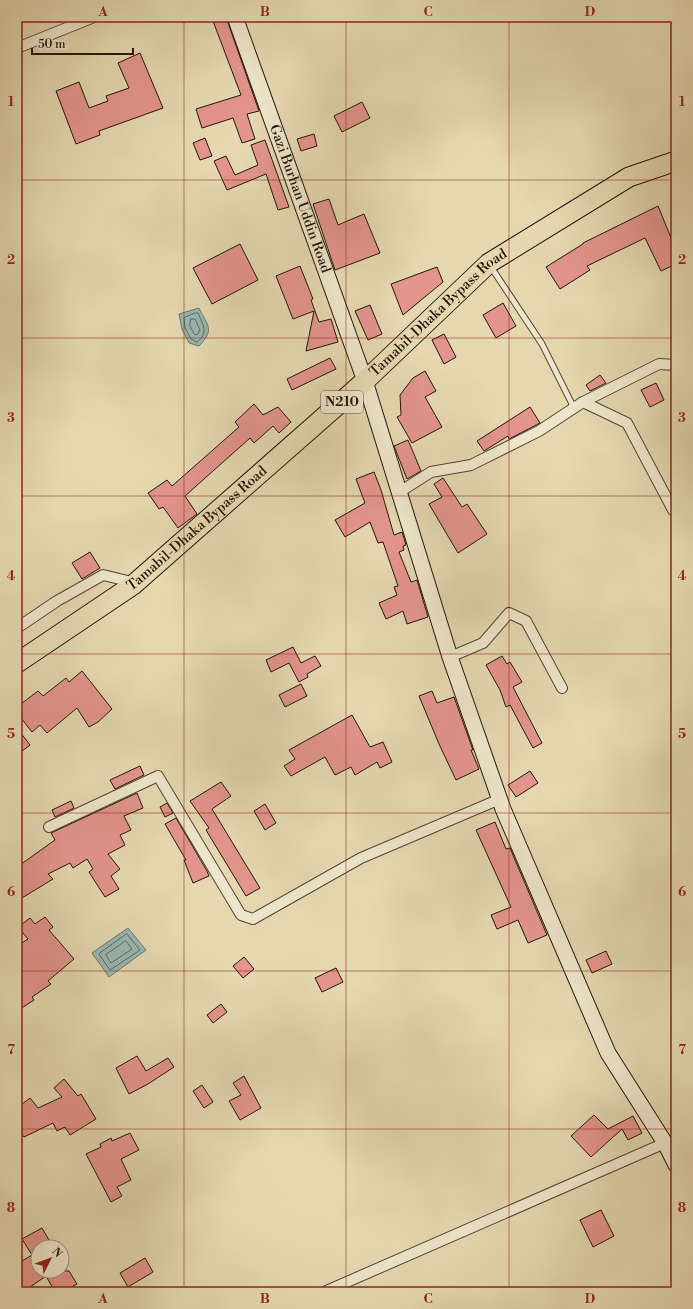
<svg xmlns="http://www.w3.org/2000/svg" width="693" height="1309" viewBox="0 0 693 1309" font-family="'Libre Bodoni',serif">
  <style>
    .water { fill: #98b8b3; stroke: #68776f }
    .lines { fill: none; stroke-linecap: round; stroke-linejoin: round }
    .shore { stroke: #5c675e; stroke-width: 1 }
    .building { fill: #e3958d; stroke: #211608 }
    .lane-casing { stroke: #524632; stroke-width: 7 }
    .street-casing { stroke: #524632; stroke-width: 12 }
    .secondary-casing { stroke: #211608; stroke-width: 17 }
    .highway-casing { stroke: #211608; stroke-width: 21 }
    .lane { stroke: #eee6cc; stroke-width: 5 }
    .street { stroke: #eee6cc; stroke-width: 10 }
    .secondary { stroke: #eee6cc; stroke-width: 15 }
    .highway { stroke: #e5d8b1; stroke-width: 19 }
    .grid { fill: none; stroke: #8f2418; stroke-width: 1; stroke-opacity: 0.55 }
    .labels { text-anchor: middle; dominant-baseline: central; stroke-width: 3; stroke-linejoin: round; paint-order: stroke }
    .shield { fill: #eee6cc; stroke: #5e5443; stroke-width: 1 }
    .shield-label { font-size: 13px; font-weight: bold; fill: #211608 }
    .street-label { font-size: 14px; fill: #211608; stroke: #eee6cc }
    .neatline { fill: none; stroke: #8f2418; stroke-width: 1.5 }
    .grid-label { font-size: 13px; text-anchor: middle; font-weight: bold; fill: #8f2418 }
  </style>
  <rect width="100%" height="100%" fill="#e5d8b1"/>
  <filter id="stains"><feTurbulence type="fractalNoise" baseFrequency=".005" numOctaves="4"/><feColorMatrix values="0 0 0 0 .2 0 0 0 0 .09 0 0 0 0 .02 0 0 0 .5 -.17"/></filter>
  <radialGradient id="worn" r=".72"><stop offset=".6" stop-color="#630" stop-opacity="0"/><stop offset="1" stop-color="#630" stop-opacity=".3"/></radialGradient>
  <g class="water">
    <path d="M199 308C208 327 215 329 199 346L189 343 182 329 179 314Z"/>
    <path d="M128 928 146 950 109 977 92 953Z"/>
  </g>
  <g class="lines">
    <g class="shore">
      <path d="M195 313H198C203 325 209 333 197 342L191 339 185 328 184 318Z"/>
      <path d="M191 319H195L200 330 197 335 194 334 190 326Z"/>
      <path d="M127 934 140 950 110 970 99 954Z"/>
      <path d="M126 941 132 949 111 963 106 955Z"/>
    </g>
  </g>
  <g class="building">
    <path d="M223 17H226L259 111 247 114 255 139 242 143 233 118 202 128 196 109 241 95 213 21Z"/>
    <path d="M140 53 163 108 99 131 100 135 76 144 56 91 79 82 89 108 108 101 106 96 129 88 118 63Z"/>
    <path d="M362 102 370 118 342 132 334 116Z"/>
    <path d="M314 134 317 146 301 151 297 139Z"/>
    <path d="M205 138 212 156 200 160 193 143Z"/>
    <path d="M265 140 289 207 278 210 266 174 227 190 214 161 226 156 235 175 258 165 251 145Z"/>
    <path d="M329 199 338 225 364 214 380 253 335 270 313 204Z"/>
    <path d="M658 206 676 250V264L661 271 645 238 587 266 590 270 560 289 546 267 583 244V243Z"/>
    <path d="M240 244 258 280 212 304 193 268Z"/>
    <path d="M300 266 313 299 311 300 319 322 331 319 338 342 306 351 314 311 293 319 276 276Z"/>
    <path d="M437 267 443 282 403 315 391 284Z"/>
    <path d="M503 303 516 326 496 338 483 315Z"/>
    <path d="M370 305 382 334 368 340 355 311Z"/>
    <path d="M444 334 456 357 444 364 432 340Z"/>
    <path d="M330 358 336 369 292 390 287 379Z"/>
    <path d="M425 371 436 391 425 397 442 427 412 443 397 417 401 415 400 395 413 378Z"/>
    <path d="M600 375 606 383 590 391 586 385Z"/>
    <path d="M656 383 664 400 650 407 641 390Z"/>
    <path d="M254 404 263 415 278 407 291 422 279 433 273 426 254 443 250 438 185 496 197 514 178 528 163 507 159 509 148 493 167 480 172 486 239 427 235 422Z"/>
    <path d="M530 407 540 423 509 439 508 436 484 451 477 441Z"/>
    <path d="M408 440 421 471 407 479 394 446Z"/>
    <path d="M374 472 381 490 394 535 402 532 406 545 403 546 404 550 399 552 411 582 417 580 428 617 407 624 403 611 386 619 379 603 397 595 394 587 398 586 383 542 378 543 370 522 345 537 335 520 365 503 356 479Z"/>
    <path d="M443 478 462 507 467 504 487 534 458 553 429 504 442 497 434 484Z"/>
    <path d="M90 552 100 568 82 579 72 563Z"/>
    <path d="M293 647 301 663 315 656 321 666 307 674 308 677 299 682 289 663 271 672 266 660Z"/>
    <path d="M502 656 507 664 510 662 522 682 513 687 542 743 533 748 510 705 506 707 500 690 486 665Z"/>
    <path d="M82 671 112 709 98 722 89 727 77 708 47 733 40 725 32 732 17 713V707L38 691 43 696 66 678 69 682Z"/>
    <path d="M301 684 307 696 285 707 279 695Z"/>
    <path d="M432 691 437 703 454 697 473 750H471L479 769 456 780 439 744 419 696Z"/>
    <path d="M352 715 370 747 383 742 392 762 380 768 377 762 355 775 351 767 335 775 325 757 291 776 284 766 295 759 289 750Z"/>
    <path d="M17 728 30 745 17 755Z"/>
    <path d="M140 766 144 775 115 789 110 780Z"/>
    <path d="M530 771 538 783 516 797 508 785Z"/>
    <path d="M221 782 231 796 212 809 260 888 246 896 206 830 209 828 190 801Z"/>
    <path d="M137 793 143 808 124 816 131 830 120 835 125 845 108 854 120 869 111 876 119 889 105 897 89 872 93 869 87 859 73 868 70 863 48 874 53 879 17 901V867L55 840 51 833Z"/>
    <path d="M71 801 74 808 55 817 52 810Z"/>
    <path d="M167 803 173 813 165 817 160 807Z"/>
    <path d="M265 804 276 823 265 830 254 811Z"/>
    <path d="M176 818 207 871 209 876 193 883 184 860H186L165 824Z"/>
    <path d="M495 822 506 849 510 848 547 935 528 943 518 920 497 929 491 915 511 907 476 830Z"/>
    <path d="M45 917 53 927 49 930 74 959 48 981 51 984 32 997 34 1000 17 1011V946L28 939 18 927 30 918 35 924Z"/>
    <path d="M606 951 612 964 592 973 586 960Z"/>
    <path d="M244 957 254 969 243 978 233 966Z"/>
    <path d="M336 968 343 982 322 992 315 978Z"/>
    <path d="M221 1004 227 1012 213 1023 207 1015Z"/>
    <path d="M137 1056 146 1071 168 1058 174 1067 148 1084 129 1094 116 1068Z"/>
    <path d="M244 1076 261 1108 240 1120 229 1101 241 1095 233 1083Z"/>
    <path d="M64 1079 78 1096 81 1094 96 1119 70 1135 65 1127 57 1131 53 1123 24 1137 21 1133 17 1135V1108L30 1098 38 1108 62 1097 54 1088Z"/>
    <path d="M202 1085 213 1102 204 1108 193 1091Z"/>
    <path d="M594 1115 608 1129 633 1116 642 1133 628 1140 622 1129 591 1157 571 1136Z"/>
    <path d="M130 1133 139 1150 121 1159 131 1180 117 1187 122 1196 111 1202 86 1154 101 1147 100 1144 111 1138 112 1141Z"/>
    <path d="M601 1210 614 1236 593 1247 580 1220Z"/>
    <path d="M42 1228 53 1247H38V1271H69L77 1284 62 1292H55L46 1276 23 1292H17V1264L32 1255 22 1239Z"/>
    <path d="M145 1258 153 1272 128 1287 120 1273Z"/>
  </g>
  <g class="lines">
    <g class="lane-casing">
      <path id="lane" d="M491 267 542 344 572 404"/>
    </g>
    <g class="street-casing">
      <g id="street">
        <path d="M17 48 94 17"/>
        <path d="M583 402 627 423 673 510 676 512"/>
        <path d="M398 493 431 472 471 465 539 431 583 402 659 364 676 365"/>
        <path d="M17 628 57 601 103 575 136 583"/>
        <path d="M450 657 483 643 509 613 526 621 562 688"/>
        <path d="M49 827 158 776 241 915 253 919 361 858 500 799"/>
        <path d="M324 1292 665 1143"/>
      </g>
    </g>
    <g class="secondary-casing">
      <g id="secondary">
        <path id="s1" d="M235 17 365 381 450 657 503 809 608 1053 665 1143 676 1165"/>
      </g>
    </g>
    <g class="highway-casing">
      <g id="highway">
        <path id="s2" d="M17 663 133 585 365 381 489 263 629 177 676 161"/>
      </g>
    </g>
    <use href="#lane" class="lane"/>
    <use href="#street" class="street"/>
    <use href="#secondary" class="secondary"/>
    <use href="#highway" class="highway"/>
  </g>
  <path class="grid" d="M184 17V1292M346 17V1292M509 17V1292M17 180H676M17 338H676M17 496H676M17 654H676M17 813H676M17 971H676M17 1129H676"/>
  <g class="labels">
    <rect class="shield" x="321" y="391" width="42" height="22" rx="3"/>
    <g class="shield-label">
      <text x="342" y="402">N210</text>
    </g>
    <g class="street-label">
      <text stroke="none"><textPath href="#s1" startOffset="193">Gazi Burhan Uddin Road</textPath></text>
      <text stroke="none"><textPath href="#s2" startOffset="549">Tamabil-Dhaka Bypass Road</textPath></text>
      <text stroke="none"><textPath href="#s2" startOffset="225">Tamabil-Dhaka Bypass Road</textPath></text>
    </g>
  </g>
  <rect width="693" height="1309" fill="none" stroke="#e5d8b1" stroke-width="44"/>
  <g transform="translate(50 1259) rotate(48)"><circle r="19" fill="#eee6cc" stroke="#9c937e"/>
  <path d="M0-3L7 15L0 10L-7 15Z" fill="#8f2418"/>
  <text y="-6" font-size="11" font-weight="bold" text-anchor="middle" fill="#211608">N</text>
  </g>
  <path d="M32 48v6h101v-6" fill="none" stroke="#211608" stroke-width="2"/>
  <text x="38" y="48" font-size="12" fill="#211608" stroke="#eee6cc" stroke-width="3" paint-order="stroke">50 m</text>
  <rect x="22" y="22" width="649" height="1265" class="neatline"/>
  <g class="grid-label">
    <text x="103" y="16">A</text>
    <text x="265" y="16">B</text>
    <text x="428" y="16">C</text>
    <text x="590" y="16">D</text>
    <text x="11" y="106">1</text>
    <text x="682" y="106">1</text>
    <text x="11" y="264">2</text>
    <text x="682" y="264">2</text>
    <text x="11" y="422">3</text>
    <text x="682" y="422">3</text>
    <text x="11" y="580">4</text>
    <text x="682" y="580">4</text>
    <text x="11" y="738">5</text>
    <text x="682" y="738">5</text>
    <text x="11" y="896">6</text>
    <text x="682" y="896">6</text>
    <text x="11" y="1054">7</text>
    <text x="682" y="1054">7</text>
    <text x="11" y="1212">8</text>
    <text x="682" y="1212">8</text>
    <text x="103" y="1303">A</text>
    <text x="265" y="1303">B</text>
    <text x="428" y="1303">C</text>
    <text x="590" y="1303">D</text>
  </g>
  <rect width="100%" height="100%" filter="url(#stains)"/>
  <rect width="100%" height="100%" fill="url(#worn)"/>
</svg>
